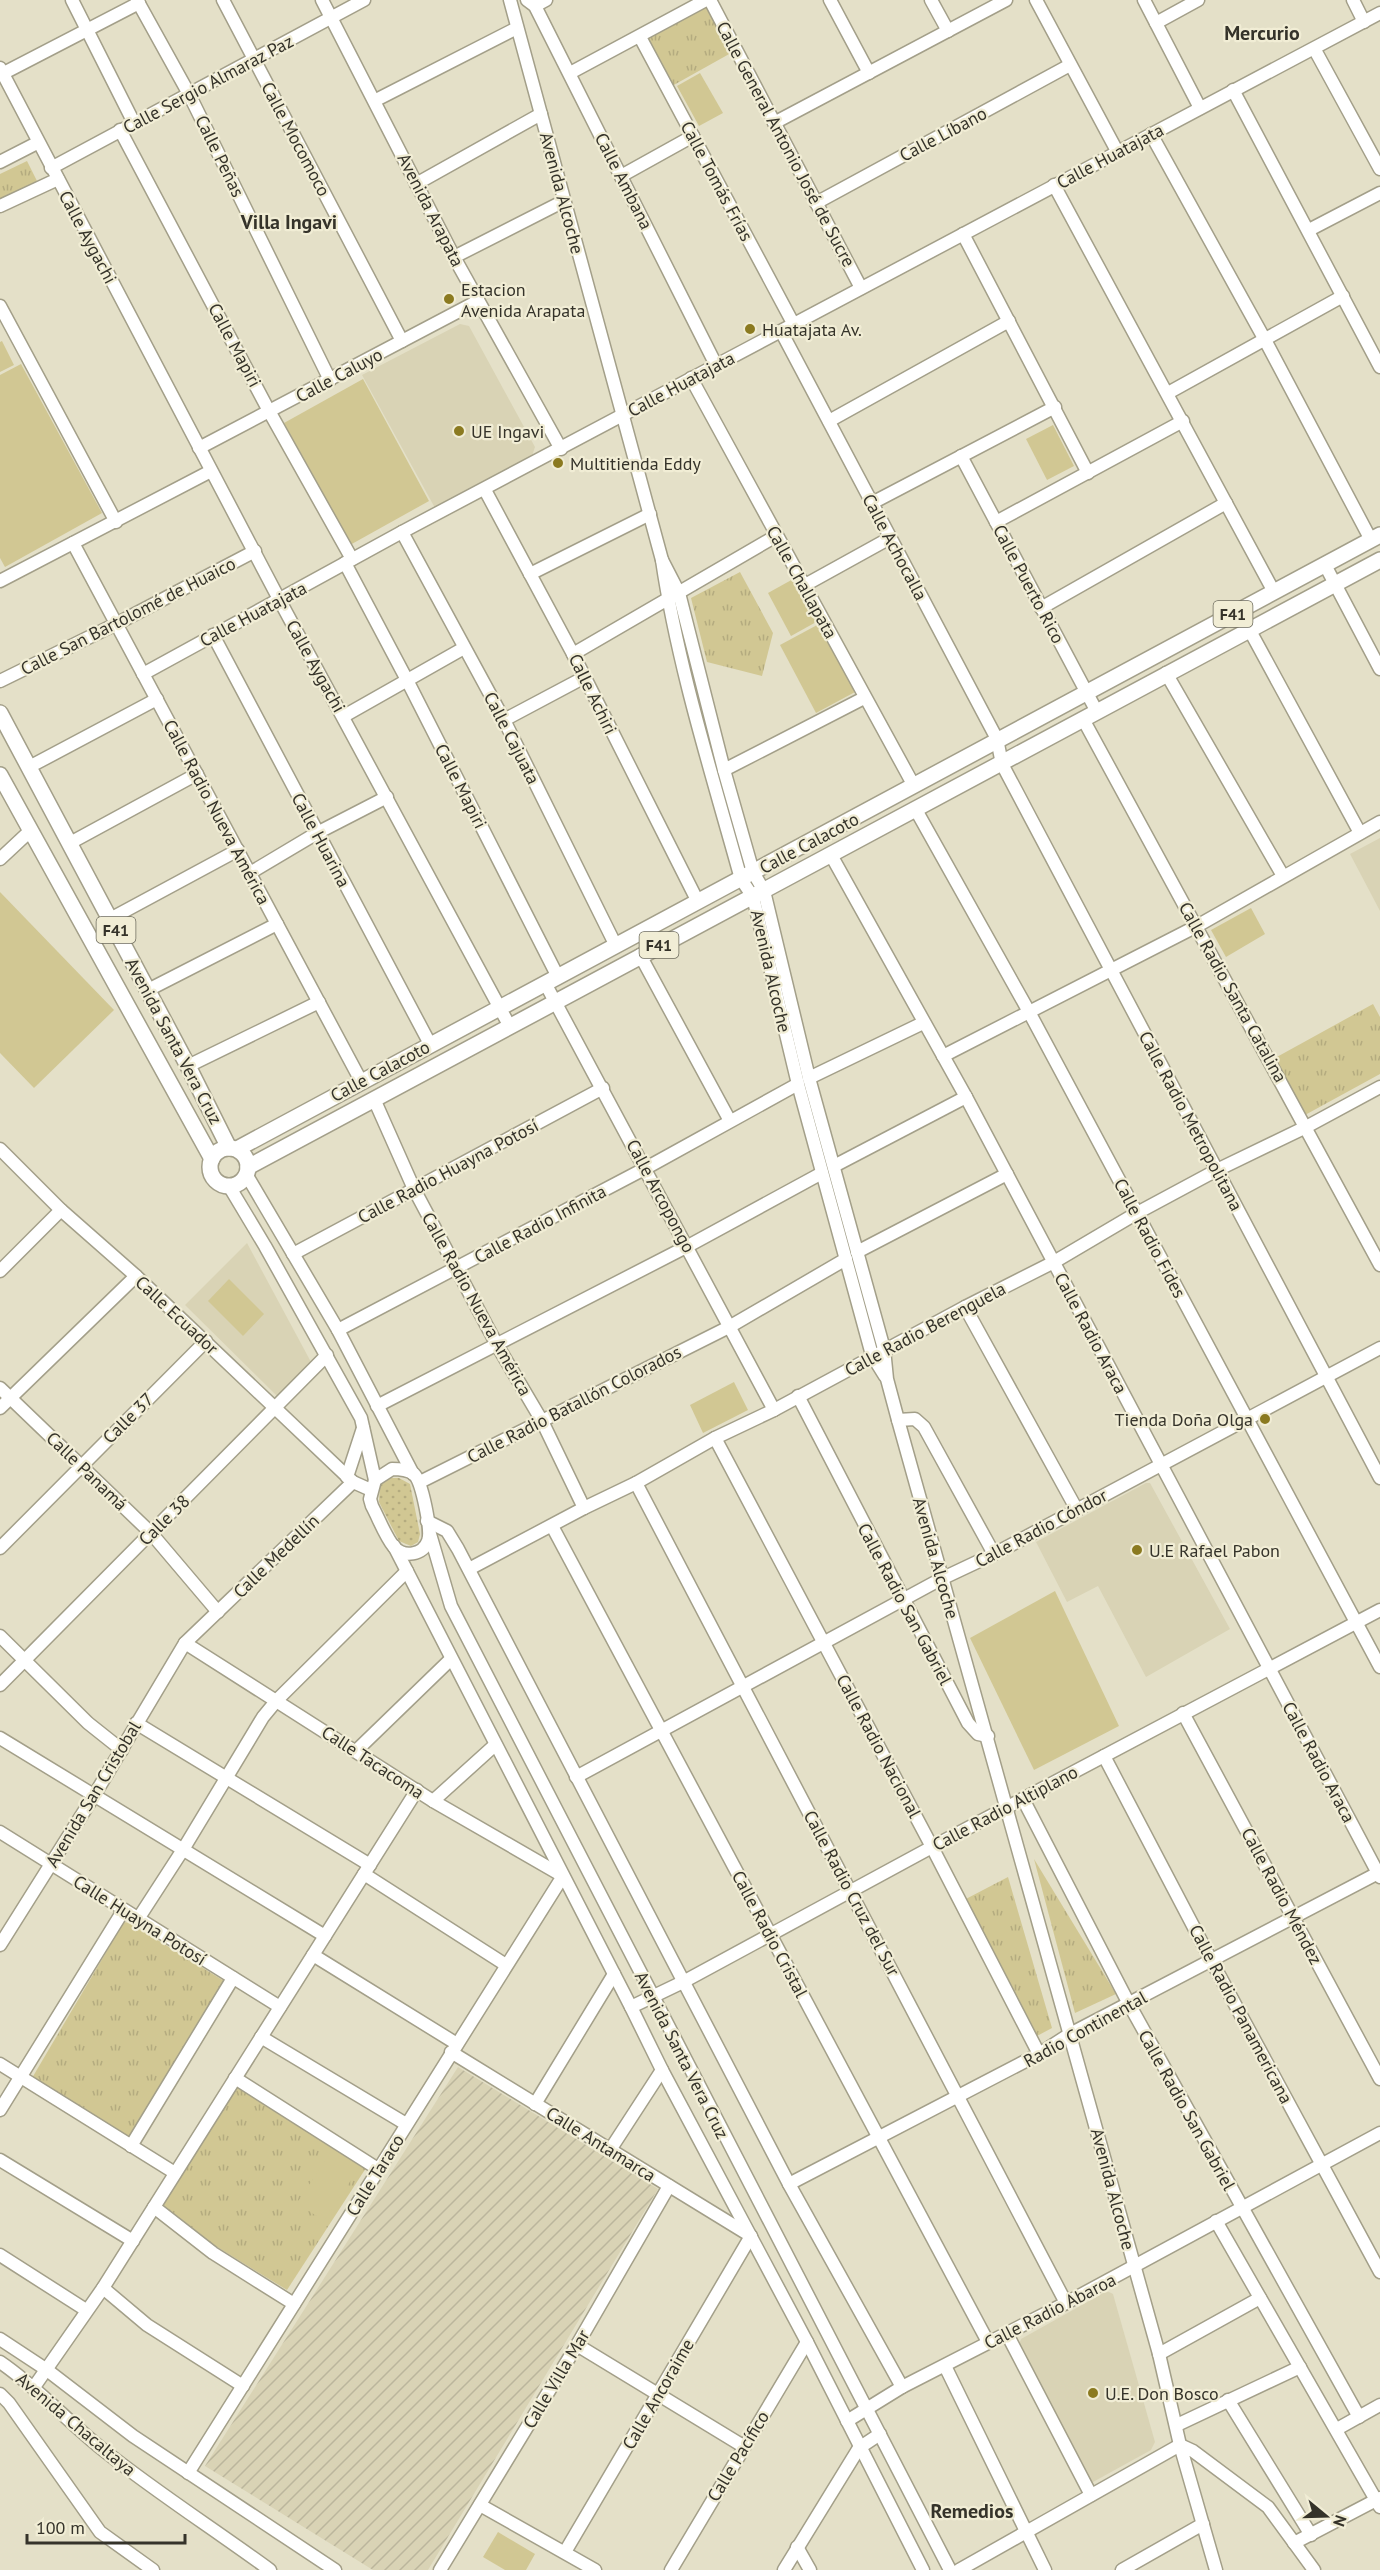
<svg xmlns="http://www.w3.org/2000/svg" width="1380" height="2570" viewBox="0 0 1380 2570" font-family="'PT Sans',sans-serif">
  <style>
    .built { fill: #d9d3b5 }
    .industrial { fill: url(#industrial-furrows) }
    .grass { fill: url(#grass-dots) }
    .park { fill: url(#park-tufts) }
    .pitch { fill: #d1c793 }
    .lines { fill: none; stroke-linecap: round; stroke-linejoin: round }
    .minor-casing { stroke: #a39f89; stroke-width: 15 }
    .major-casing { stroke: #a39f89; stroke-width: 18 }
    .minor { stroke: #fff; stroke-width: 12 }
    .major { stroke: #fff; stroke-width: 15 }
    .poi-dot { fill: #8b7a20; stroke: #f1edd5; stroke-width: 2 }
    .labels { text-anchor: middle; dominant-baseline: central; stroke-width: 4.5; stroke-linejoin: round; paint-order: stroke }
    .shield { fill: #f1edd5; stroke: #6d6b5d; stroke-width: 1.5 }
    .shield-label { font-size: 16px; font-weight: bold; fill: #35332a }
    .street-label { font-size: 18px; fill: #35332a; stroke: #f1edd5 }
    .poi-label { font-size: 18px; fill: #35332a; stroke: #f1edd5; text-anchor: start }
    .neighbourhood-label { font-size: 20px; font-weight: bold; fill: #35332a; stroke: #f1edd5 }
  </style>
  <defs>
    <pattern id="industrial-furrows" width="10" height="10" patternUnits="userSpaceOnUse" patternTransform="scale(1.5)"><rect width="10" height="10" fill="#d9d3b5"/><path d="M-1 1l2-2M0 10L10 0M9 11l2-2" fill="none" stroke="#bbb69c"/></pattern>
    <pattern id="grass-dots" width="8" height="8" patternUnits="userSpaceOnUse" patternTransform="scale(1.5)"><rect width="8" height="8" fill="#d1c793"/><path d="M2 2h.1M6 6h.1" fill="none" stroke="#b4ab7f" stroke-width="1.8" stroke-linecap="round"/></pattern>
    <pattern id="park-tufts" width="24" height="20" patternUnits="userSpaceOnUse" patternTransform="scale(1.5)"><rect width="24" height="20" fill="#d1c793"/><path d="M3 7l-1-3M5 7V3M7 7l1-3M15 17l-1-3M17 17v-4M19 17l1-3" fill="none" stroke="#b4ab7f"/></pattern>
  </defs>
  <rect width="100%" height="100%" fill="#e4e0c8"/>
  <g class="built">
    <path d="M460 324 469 326 535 447 532 456 435 508 362 375Z"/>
    <path d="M1380 838V911L1350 854Z"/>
    <path d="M247 1243 311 1362 277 1396 185 1305Z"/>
    <path d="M1146 1483H1150L1230 1629 1146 1677 1098 1586 1067 1602 1036 1542Z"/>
    <path d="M1107 2291 1113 2294 1155 2442 1151 2450 1093 2482 1090 2481 1019 2345 1021 2339Z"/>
  </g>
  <path class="industrial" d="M458 2067 658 2189 428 2570H373L205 2466Z"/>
  <path class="grass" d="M391 1478H399L410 1484 420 1534 418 1542 411 1546 399 1541 379 1502 380 1485Z"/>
  <g class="park">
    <path d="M706 6 731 53 672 86 646 39Z"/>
    <path d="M27 161 38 183 0 201V174Z"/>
    <path d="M740 572 773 633 762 676 707 662 691 598Z"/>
    <path d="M1373 1004 1380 1017V1074L1305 1115 1275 1058Z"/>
    <path d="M1034 1859 1116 1994 1075 2013Z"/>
    <path d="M1008 1877 1052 2028 1037 2036 962 1901Z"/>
    <path d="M124 1922 130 1923 224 1981 129 2139 32 2078Z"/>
    <path d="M237 2087 366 2168 287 2290 214 2245 163 2205Z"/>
  </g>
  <g class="pitch">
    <path d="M700 73 723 113 699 126 677 86Z"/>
    <path d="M2 341 14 365 0 372V342Z"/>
    <path d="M21 364 102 513 5 567 0 558V375Z"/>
    <path d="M363 379 429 501 350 545 284 423Z"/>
    <path d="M1053 425 1074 466 1047 480 1026 439Z"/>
    <path d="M795 578 818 621 791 636 768 593Z"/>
    <path d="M819 624 855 692 816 713 780 645Z"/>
    <path d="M0 892 114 1010 34 1088 0 1053Z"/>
    <path d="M1251 908 1265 934 1226 957 1211 930Z"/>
    <path d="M229 1279 264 1314 243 1336 208 1301Z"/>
    <path d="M734 1382 748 1410 703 1433 690 1405Z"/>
    <path d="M1055 1591 1119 1726 1034 1770 970 1638Z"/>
    <path d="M332 2150 359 2168 324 2221 297 2203Z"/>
    <path d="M498 2532 535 2554 526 2570H505L483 2557Z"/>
  </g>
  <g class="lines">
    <g class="minor-casing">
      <g id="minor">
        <path d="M72 0 134 123"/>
        <path d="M137 0 189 94 330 380"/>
        <path d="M223 0 402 341"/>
        <path d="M322 0 454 257 561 449"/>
        <path d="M510 0 662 560C678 668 712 774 741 879L753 897 798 1084 872 1355 885 1376"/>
        <path d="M527 0 535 6 716 365"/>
        <path d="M710 0 861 288"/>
        <path d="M830 0 869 73"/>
        <path d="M931 0 948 31"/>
        <path d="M1036 0 1117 151"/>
        <path d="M1144 0 1200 108"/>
        <path d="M1353 0 1364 22"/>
        <path d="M535 6 546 0"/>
        <path d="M1156 23 1198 0"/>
        <path d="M640 37 794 325"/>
        <path d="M1315 50 1380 169"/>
        <path d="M0 68 280 601 509 1025"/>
        <path d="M570 73 706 0"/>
        <path d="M0 75 139 3"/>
        <path d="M1233 90 1380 367"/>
        <path d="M376 100 517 28"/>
        <path d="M774 123 1006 0"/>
        <path d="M120 130 269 411 352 559"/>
        <path d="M1151 134 1265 340 1371 540"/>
        <path d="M0 162 37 143"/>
        <path d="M51 168 364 0"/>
        <path d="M621 176 693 136"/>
        <path d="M416 184 541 114"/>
        <path d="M1054 185 1274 592"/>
        <path d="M816 203 1070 65"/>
        <path d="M0 206 58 179"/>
        <path d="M1309 230 1380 193"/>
        <path d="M963 234 1088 473"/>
        <path d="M454 257 564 201"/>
        <path d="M0 306 116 522"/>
        <path d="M782 333 997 739 1002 764 1380 1478"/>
        <path d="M691 378 914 786"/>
        <path d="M1168 393 1343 296"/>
        <path d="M829 421 1009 321"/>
        <path d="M199 448 478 301"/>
        <path d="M961 456 1097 712"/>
        <path d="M485 490 573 654 697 900"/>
        <path d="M872 503 1055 407"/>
        <path d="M996 522 1183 421"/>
        <path d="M402 532 504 720 616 946"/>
        <path d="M73 543 361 1081"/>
        <path d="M662 560 679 593 724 770 753 872 764 891 809 1078 884 1349 887 1379 898 1420 1159 2354 1180 2445 1216 2570"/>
        <path d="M345 563 407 680 558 977"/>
        <path d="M1325 565 1380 669"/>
        <path d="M530 574 650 514"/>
        <path d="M0 581 211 471"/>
        <path d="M805 585 890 538"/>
        <path d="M1041 608 1226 503"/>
        <path d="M1249 629 1360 833"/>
        <path d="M213 635 430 1044"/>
        <path d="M573 654 776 536"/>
        <path d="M1166 673 1283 876"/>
        <path d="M143 674 402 532 1380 13"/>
        <path d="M0 681 116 624 255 551"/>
        <path d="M344 716 464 648"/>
        <path d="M1083 719 1380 1265"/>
        <path d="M504 720 583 678"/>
        <path d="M29 767 157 699"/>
        <path d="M724 770 864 698"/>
        <path d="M916 810 1028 1010 1380 1667"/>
        <path d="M70 843 197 774"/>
        <path d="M831 855 966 1097 1380 1877"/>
        <path d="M0 859 30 831"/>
        <path d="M250 873 317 833 387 797"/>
        <path d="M110 919 238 850"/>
        <path d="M640 955 730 1121"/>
        <path d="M545 983 774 1410"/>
        <path d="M148 990 277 924"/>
        <path d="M943 1056 1197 926 1380 822"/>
        <path d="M188 1066 319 1002"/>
        <path d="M809 1078 923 1023"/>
        <path d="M374 1099 414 1189 497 1345 542 1421 584 1508"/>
        <path d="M0 1149 61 1210 136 1276 353 1482"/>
        <path d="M834 1166 966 1097"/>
        <path d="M246 1174 338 1330 413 1474"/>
        <path d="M229 1186 265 1246 361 1418 375 1480"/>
        <path d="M857 1252 1007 1174"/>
        <path d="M293 1254 603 1088"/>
        <path d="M0 1271 61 1210"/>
        <path d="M965 1307 1077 1510"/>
        <path d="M338 1330 646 1168 798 1084"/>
        <path d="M0 1388 151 1533 218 1612"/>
        <path d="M798 1396 968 1723 978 1734 988 1736"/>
        <path d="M377 1406 688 1246 822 1173"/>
        <path d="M0 1408 136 1276"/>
        <path d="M898 1420 915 1419 924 1427 994 1554"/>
        <path d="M715 1438 932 1847 1039 2054"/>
        <path d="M392 1469C399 1469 407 1469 414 1474 422 1482 432 1531 428 1541 423 1555 404 1558 394 1547 385 1536 379 1519 372 1506L370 1499 375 1480Z"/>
        <path d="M347 1477 363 1428"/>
        <path d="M420 1482 729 1327 846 1259"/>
        <path d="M636 1483 1066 2303"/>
        <path d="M427 1521 447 1531 458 1549 789 2184 902 2387"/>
        <path d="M552 1526 988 2342"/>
        <path d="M430 1534 451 1606 950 2570"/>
        <path d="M394 1546 631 2007 662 2070 807 2342 923 2570"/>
        <path d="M0 1548 206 1341"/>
        <path d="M469 1569 584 1508 636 1483 715 1438 774 1410 965 1307 1054 1262 1137 1213 1217 1170 1306 1127 1380 1087"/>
        <path d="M0 1636 88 1723 122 1750"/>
        <path d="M185 1643 433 1801 563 1876 188 2473"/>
        <path d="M0 1685 327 1355"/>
        <path d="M1183 1713 1380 2079"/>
        <path d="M136 1723 370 1865"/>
        <path d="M0 1738 325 1936"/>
        <path d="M356 1751 451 1659"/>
        <path d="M1104 1756 1211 1960 1380 2272"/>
        <path d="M576 1777 941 1579 994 1554 1380 1348"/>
        <path d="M1023 1799 1129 2004 1359 2417"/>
        <path d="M433 1801 495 1745"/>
        <path d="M0 1832 280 2007"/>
        <path d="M364 1874 506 1965"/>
        <path d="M138 1919 184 1848 263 1717 277 1700 407 1571"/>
        <path d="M0 1945 95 1794 185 1643 353 1482 371 1490"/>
        <path d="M313 1955 457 2044"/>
        <path d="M631 2007 683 1982 932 1847 1380 1610"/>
        <path d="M261 2037 406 2124"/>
        <path d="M451 2052 751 2236 565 2552"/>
        <path d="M0 2064 175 2173"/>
        <path d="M235 2078 378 2169"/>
        <path d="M535 2104 614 1974"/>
        <path d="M0 2110 123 1911"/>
        <path d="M131 2146 233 1978"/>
        <path d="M610 2150 662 2070"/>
        <path d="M0 2160 133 2241"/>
        <path d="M789 2184 1039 2054 1070 2034 1380 1872"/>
        <path d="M154 2207 213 2253 294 2304"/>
        <path d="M1216 2221 1380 2507"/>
        <path d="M0 2255 86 2310"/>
        <path d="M103 2288 147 2325 243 2386"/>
        <path d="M1007 2334 1091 2495"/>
        <path d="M0 2339 47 2370 133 2436 335 2570"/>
        <path d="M577 2345 743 2446"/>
        <path d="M1159 2354 1260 2298"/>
        <path d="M0 2362C37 2387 67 2421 102 2449 156 2492 214 2529 270 2570"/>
        <path d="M945 2366 1045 2570"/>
        <path d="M34 2387 103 2288 417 1790"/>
        <path d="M0 2394 9 2403 100 2532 153 2570"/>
        <path d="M1228 2400 1311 2535"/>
        <path d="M847 2421 902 2387 1066 2303 1380 2133"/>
        <path d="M1177 2425 1300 2367"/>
        <path d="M1337 2429 1380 2405"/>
        <path d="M480 2505 595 2570"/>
        <path d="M1294 2543 1380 2498"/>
        <path d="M797 2547 810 2570"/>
        <path d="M440 2570 577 2345 669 2186"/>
        <path d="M671 2570 807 2342"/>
        <path d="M784 2570 859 2448 880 2434"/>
        <path d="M959 2570 1180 2445 1193 2451 1268 2507 1314 2570"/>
        <path d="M1122 2570 1203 2524"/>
      </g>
    </g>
    <g class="major-casing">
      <g id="major">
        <path d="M0 713 188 1066 229 1148"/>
        <path d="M0 775 212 1159"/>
        <circle cx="229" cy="1167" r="19"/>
        <path d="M237 1149 1380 535"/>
        <path d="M248 1167 1380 560"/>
      </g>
    </g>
    <use href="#minor" class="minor"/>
    <use href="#major" class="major"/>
  </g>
  <g class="poi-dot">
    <circle cx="449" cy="299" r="6"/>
    <circle cx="750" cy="329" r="6"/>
    <circle cx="459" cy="431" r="6"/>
    <circle cx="558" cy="463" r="6"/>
    <circle cx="1265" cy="1419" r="6"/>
    <circle cx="1137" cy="1550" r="6"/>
    <circle cx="1093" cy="2393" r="6"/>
  </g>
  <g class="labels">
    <g class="shield">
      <rect x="1213.5" y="601" width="39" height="26" rx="4.5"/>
      <rect x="96.5" y="917" width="39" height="26" rx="4.5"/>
      <rect x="639.5" y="932" width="39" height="26" rx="4.5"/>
    </g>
    <g class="shield-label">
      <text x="1233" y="614">F41</text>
      <text x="116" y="930">F41</text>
      <text x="659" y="945">F41</text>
    </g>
    <g class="street-label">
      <text transform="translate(208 84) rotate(-28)">Calle Sergio Almaraz Paz</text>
      <text transform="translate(943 134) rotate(-28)">Calle Líbano</text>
      <text transform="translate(296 139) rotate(62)">Calle Mocomoco</text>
      <text transform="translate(786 144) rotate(62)">Calle General Antonio José de Sucre</text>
      <text transform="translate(220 156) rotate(64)">Calle Peñas</text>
      <text transform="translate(1110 156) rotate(-28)">Calle Huatajata</text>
      <text transform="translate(624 181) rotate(63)">Calle Ambana</text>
      <text transform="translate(717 181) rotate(62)">Calle Tomás Frías</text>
      <text transform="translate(562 193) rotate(75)">Avenida Alcoche</text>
      <text transform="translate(431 210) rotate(63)">Avenida Arapata</text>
      <text transform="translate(88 237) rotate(62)">Calle Aygachi</text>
      <text transform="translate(235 345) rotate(62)">Calle Mapiri</text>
      <text transform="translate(339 375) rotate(-28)">Calle Caluyo</text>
      <text transform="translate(681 384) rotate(-28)">Calle Huatajata</text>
      <text transform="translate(895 547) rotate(62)">Calle Achocalla</text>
      <text transform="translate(802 582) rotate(61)">Calle Challapata</text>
      <text transform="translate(1029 584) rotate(62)">Calle Puerto Rico</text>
      <text transform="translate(253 614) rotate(-28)">Calle Huatajata</text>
      <text transform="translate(128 616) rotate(-27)">Calle San Bartolomé de Huaico</text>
      <text transform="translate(316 666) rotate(61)">Calle Aygachi</text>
      <text transform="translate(593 694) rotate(64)">Calle Achiri</text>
      <text transform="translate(512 738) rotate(63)">Calle Cajuata</text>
      <text transform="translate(461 786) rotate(63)">Calle Mapiri</text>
      <text transform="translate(217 812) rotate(62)">Calle Radio Nueva América</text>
      <text transform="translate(321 840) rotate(62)">Calle Huarina</text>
      <text transform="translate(809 843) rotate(-28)">Calle Calacoto</text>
      <text transform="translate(771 971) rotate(77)">Avenida Alcoche</text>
      <text transform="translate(1233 992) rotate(61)">Calle Radio Santa Catalina</text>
      <text transform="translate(174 1041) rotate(62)">Avenida Santa Vera Cruz</text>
      <text transform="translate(380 1071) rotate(-28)">Calle Calacoto</text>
      <text transform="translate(1191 1121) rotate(62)">Calle Radio Metropolitana</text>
      <text transform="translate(448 1171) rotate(-28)">Calle Radio Huayna Potosí</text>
      <text transform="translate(661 1196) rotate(62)">Calle Arcopongo</text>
      <text transform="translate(540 1224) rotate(-28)">Calle Radio Infinita</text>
      <text transform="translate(1150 1238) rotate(62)">Calle Radio Fides</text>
      <text transform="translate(477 1304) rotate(61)">Calle Radio Nueva América</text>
      <text transform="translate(177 1315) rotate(43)">Calle Ecuador</text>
      <text transform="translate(925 1329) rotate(-28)">Calle Radio Berenguela</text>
      <text transform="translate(1091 1333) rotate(62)">Calle Radio Araca</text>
      <text transform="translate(574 1404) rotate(-27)">Calle Radio Batallón Colorados</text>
      <text transform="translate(128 1418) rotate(-45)">Calle 37</text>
      <text transform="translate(87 1471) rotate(44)">Calle Panamá</text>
      <text transform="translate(164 1520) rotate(-45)">Calle 38</text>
      <text transform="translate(1041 1528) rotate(-28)">Calle Radio Cóndor</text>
      <text transform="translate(276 1556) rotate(-44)">Calle Medellín</text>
      <text transform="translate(936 1558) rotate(74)">Avenida Alcoche</text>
      <text transform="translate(905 1604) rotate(62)">Calle Radio San Gabriel</text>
      <text transform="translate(879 1746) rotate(62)">Calle Radio Nacional</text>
      <text transform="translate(373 1762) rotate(33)">Calle Tacacoma</text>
      <text transform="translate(1319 1762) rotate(62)">Calle Radio Araca</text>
      <text transform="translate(93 1794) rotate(-59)">Avenida San Cristobal</text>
      <text transform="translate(1005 1808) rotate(-28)">Calle Radio Altiplano</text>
      <text transform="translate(852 1893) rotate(62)">Calle Radio Cruz del Sur</text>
      <text transform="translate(1282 1896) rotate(62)">Calle Radio Méndez</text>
      <text transform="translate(140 1920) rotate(32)">Calle Huayna Potosí</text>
      <text transform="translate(770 1934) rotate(62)">Calle Radio Cristal</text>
      <text transform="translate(1241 2014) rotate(62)">Calle Radio Panamericana</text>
      <text transform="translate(1085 2029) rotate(-29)">Radio Continental</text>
      <text transform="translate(682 2055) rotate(63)">Avenida Santa Vera Cruz</text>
      <text transform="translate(1187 2110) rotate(61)">Calle Radio San Gabriel</text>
      <text transform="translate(601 2144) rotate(32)">Calle Antamarca</text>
      <text transform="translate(375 2175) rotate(-58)">Calle Taraco</text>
      <text transform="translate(1113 2189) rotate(75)">Avenida Alcoche</text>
      <text transform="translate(1050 2311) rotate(-27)">Calle Radio Abaroa</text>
      <text transform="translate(556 2379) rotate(-59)">Calle Villa Mar</text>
      <text transform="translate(658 2394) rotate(-60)">Calle Ancoraime</text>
      <text transform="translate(76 2424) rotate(40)">Avenida Chacaltaya</text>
      <text transform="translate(738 2456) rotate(-59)">Calle Pacífico</text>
    </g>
    <g class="poi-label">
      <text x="461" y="289">Estacion<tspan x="461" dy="21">Avenida Arapata</tspan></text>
      <text x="762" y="329">Huatajata Av.</text>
      <text x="471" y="431">UE Ingavi</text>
      <text x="570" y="463">Multitienda Eddy</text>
      <text x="1253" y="1419" text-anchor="end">Tienda Doña Olga</text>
      <text x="1149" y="1550">U.E Rafael Pabon</text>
      <text x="1105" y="2393">U.E. Don Bosco</text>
    </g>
    <g class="neighbourhood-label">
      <text x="1262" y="33">Mercurio</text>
      <text x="289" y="222">Villa Ingavi</text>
      <text x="972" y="2511">Remedios</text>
    </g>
  </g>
  <g transform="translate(1326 2516) rotate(109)" stroke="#f1edd5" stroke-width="4.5" paint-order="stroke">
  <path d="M0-4.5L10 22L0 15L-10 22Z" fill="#35332a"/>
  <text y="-9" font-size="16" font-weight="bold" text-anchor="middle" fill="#35332a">N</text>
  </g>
  <path d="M27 2534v9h158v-9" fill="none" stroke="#35332a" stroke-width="3"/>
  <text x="36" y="2534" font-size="18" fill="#35332a" stroke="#f1edd5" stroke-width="4.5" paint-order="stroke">100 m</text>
</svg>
